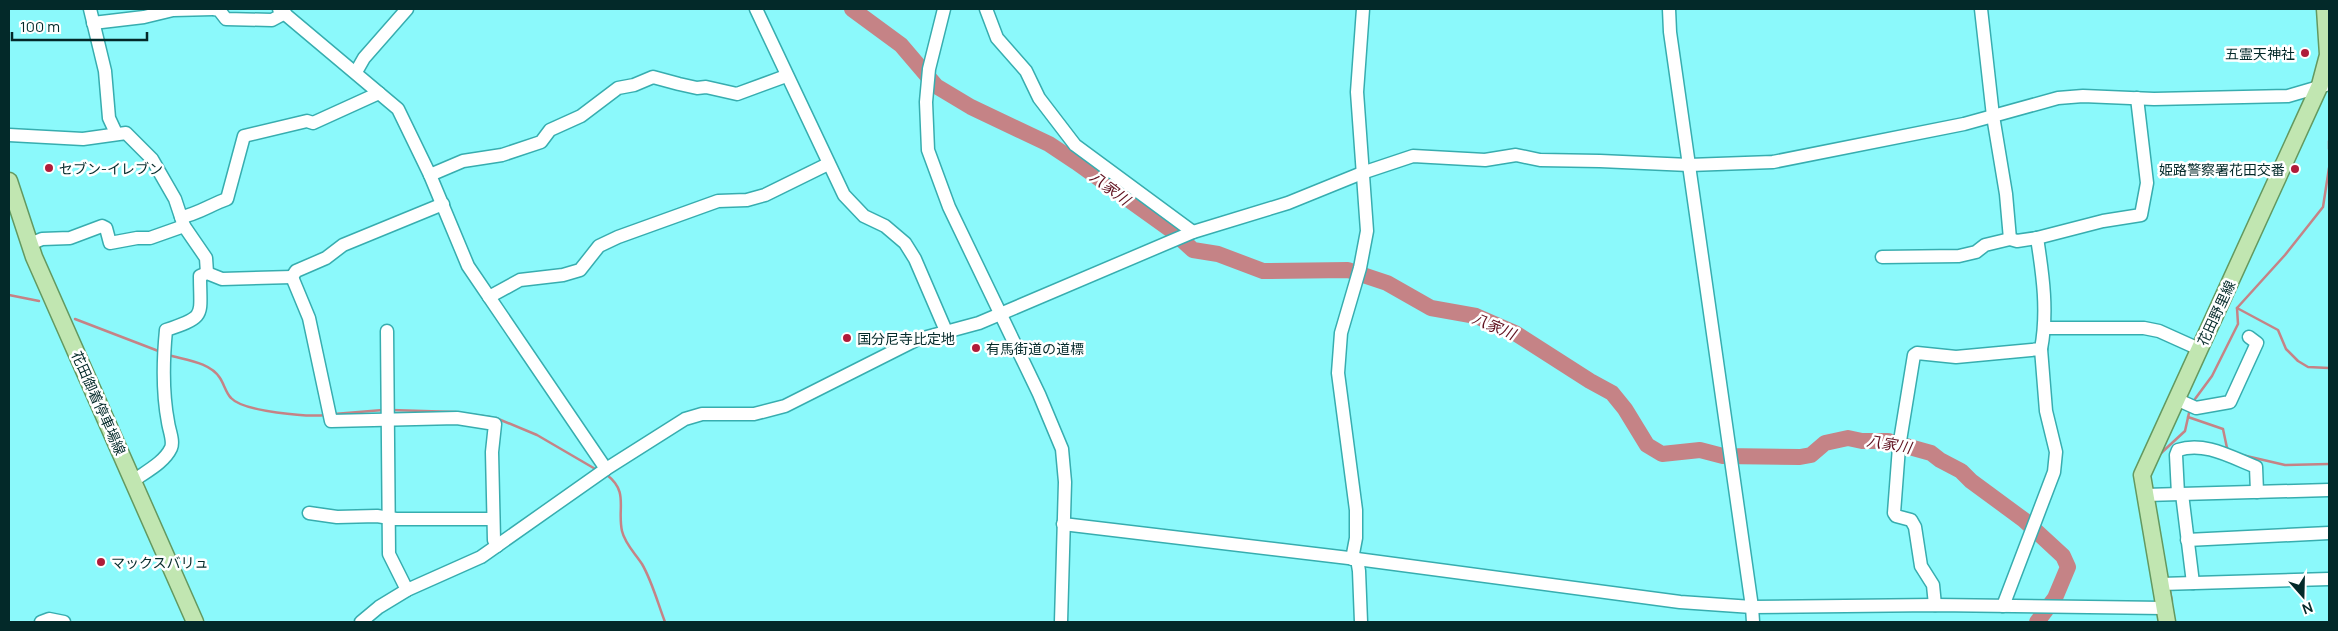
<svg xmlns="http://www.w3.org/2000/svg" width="2338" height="631" viewBox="0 0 2338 631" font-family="Manrope,'Noto Sans JP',sans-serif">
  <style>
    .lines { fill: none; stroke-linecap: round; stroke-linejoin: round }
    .stream { stroke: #c58386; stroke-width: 2.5 }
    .river { stroke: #c58386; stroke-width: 16 }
    .minor-casing { stroke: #37adaf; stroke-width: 15 }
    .major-casing { stroke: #639960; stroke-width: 19 }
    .minor { stroke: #fff; stroke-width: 12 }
    .major { stroke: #c1e6b1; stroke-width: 16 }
    .poi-dot { fill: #af1c3a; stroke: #fff; stroke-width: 2 }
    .labels { text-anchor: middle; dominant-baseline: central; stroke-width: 5; stroke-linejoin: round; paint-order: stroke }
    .poi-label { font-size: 14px; fill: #032929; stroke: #fff; text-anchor: start }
    .street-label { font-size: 14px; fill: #032929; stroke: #fff }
    .water-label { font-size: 15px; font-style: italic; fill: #5f0f1d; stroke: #fff }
  </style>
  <rect width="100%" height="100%" fill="#8bf9fb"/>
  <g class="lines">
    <g class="stream">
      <path d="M2329 141V149"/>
      <path d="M2329 168 2323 207 2285 255 2237 308 2278 330 2286 349 2298 361 2308 367 2329 368"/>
      <path d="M9 295 39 301"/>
      <path d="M75 319 161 352"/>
      <path d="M168 355C185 360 210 362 220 378 224 384 226 393 231 398 244 412 308 417 326 415"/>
      <path d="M2195 399 2212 376 2238 324 2237 308"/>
      <path d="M391 410 456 412"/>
      <path d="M461 413 490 417"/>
      <path d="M334 414 383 410"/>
      <path d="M2188 417 2223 429 2227 448 2230 451"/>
      <path d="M496 418 537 435 597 470"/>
      <path d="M2159 455 2185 431 2189 413"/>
      <path d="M2242 455 2285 465 2329 464"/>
      <path d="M607 475C629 492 617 508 622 531 625 544 635 553 642 564 652 581 658 604 665 622"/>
      <path d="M2170 591 2172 601"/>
    </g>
    <path class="river" d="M852 9 901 45 936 86 971 107 1049 144 1076 162 1171 230 1193 250 1218 254 1263 271 1348 270 1387 283 1431 308 1476 316 1515 333 1590 381 1612 393 1625 409 1647 445 1662 454 1700 450 1723 456 1800 457 1811 455 1825 443 1848 438 1862 441H1888L1931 453 1940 460 1961 471 1971 481 2024 520 2063 556 2068 567 2055 598 2037 622"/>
    <g class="minor-casing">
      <g id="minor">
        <path d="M90 9 105 71 109 118 116 133"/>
        <path d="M214 9 219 10 226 19 272 20 285 13"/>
        <path d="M279 9 398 109 430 175 468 266 606 469"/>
        <path d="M756 9 844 195 864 216 885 226 905 243 915 259 946 331"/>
        <path d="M944 9 929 69 926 102 928 150 949 207 1039 394 1062 449 1065 482 1061 622"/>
        <path d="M986 9 997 38 1026 71 1039 98 1075 145 1193 232"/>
        <path d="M1669 9 1670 32 1752 607 1753 622"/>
        <path d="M1981 9 1993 116 2006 194 2010 239"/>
        <path d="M93 23 144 17 173 10 213 9"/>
        <path d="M356 72 364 58 407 9"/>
        <path d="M9 135 83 139 126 133 152 159 175 199 184 226 206 258 207 273"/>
        <path d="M430 175 463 161 502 155 541 142 550 130 581 116 618 88 634 85 653 77 679 84 697 88 706 87 737 94 786 76"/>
        <path d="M181 217C196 215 212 204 227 199L244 136 307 121 313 123 379 93"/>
        <path d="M30 244 42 239 70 238 102 226 106 228 110 243 137 238H150L184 226"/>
        <path d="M1882 257 1959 256 1976 252 1985 245 2010 239 2017 241 2037 238 2103 221 2141 215 2147 183 2137 98"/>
        <path d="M292 277 309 318 331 421 457 418 495 424 492 452 494 540 497 546"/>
        <path d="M292 277 296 271 326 258 343 245 443 204"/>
        <path d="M489 297 520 280 563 275 580 270 599 246 618 237 718 201 747 200 765 195 828 164"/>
        <path d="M2045 328H2144L2159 331 2199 349"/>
        <path d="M387 331 389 554 407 590"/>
        <path d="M2176 399 2196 408 2230 402 2257 343 2249 337"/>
        <path d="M133 481C145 472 164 463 171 448 174 441 169 430 168 422 162 391 163 361 166 330 207 316 200 317 200 276L207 273 222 279 292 277"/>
        <path d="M2178 494 2176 455 2178 450C2204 441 2231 457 2256 467L2257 492"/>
        <path d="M2182 494 2193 583"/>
        <path d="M2145 495 2329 490"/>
        <path d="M309 513 337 517 377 516 396 519H493"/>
        <path d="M1063 524 1357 559 1680 602 1752 607 1935 605 2164 608"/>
        <path d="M2187 540 2329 533"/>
        <path d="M1352 559 1356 538V510L1338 373 1341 333 1360 268 1367 231 1357 92 1363 9"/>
        <path d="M1357 559 1359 571 1361 622"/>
        <path d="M2161 584 2329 579"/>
        <path d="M1935 605 1933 585 1921 566 1915 527 1911 520 1896 516 1894 513 1899 447 1914 355 1917 353 1956 357 2041 349C2048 312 2043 276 2037 238"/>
        <path d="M2003 606 2054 472 2056 452 2046 411 2041 349"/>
        <path d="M41 622 49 619 64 622"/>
        <path d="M361 622 379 607 407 590 481 557 606 469 685 419 702 414H754L785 406 916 340 979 323 1193 232 1288 203 1362 173 1413 156 1485 160 1516 155 1540 160 1600 161 1689 165 1773 162 1964 124 2058 98 2083 96 2154 99 2288 96 2329 84"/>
      </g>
    </g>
    <g class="major-casing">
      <g id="major">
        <path d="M9 181 34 257 195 622"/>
        <path d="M2167 622 2142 475 2320 85 2328 55 2325 9"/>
      </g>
    </g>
    <use href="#minor" class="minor"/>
    <use href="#major" class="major"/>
  </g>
  <g class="poi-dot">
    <circle cx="2305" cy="53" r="5"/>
    <circle cx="49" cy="168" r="5"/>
    <circle cx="2295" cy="169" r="5"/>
    <circle cx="847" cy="338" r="5"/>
    <circle cx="976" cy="348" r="5"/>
    <circle cx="101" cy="562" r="5"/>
  </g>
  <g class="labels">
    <g class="poi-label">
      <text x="2295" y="53" text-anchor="end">五霊天神社</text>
      <text x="59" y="168">セブン-イレブン</text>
      <text x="2285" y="169" text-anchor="end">姫路警察署花田交番</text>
      <text x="857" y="338">国分尼寺比定地</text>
      <text x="986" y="348">有馬街道の道標</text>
      <text x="111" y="562">マックスバリュ</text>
    </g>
    <g class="street-label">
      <text transform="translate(2216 313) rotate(-65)">花田野里線</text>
      <text transform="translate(99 403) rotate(66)">花田御着停車場線</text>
    </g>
    <g class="water-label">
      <text transform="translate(1110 188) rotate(37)">八家川</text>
      <text transform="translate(1494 326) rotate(23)">八家川</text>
      <text transform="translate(1889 444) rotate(10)">八家川</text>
    </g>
  </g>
  <rect width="2338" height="631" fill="none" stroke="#032929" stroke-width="20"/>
  <g transform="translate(2303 596) rotate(160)" stroke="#ffffff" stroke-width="4" paint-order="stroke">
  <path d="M0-4L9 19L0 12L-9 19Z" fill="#032929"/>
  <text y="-8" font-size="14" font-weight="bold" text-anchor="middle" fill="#032929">N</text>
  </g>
  <path d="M12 32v8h135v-8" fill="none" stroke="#032929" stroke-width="2.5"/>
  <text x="20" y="32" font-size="15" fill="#032929" stroke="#ffffff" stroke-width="4" paint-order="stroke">100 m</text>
</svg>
